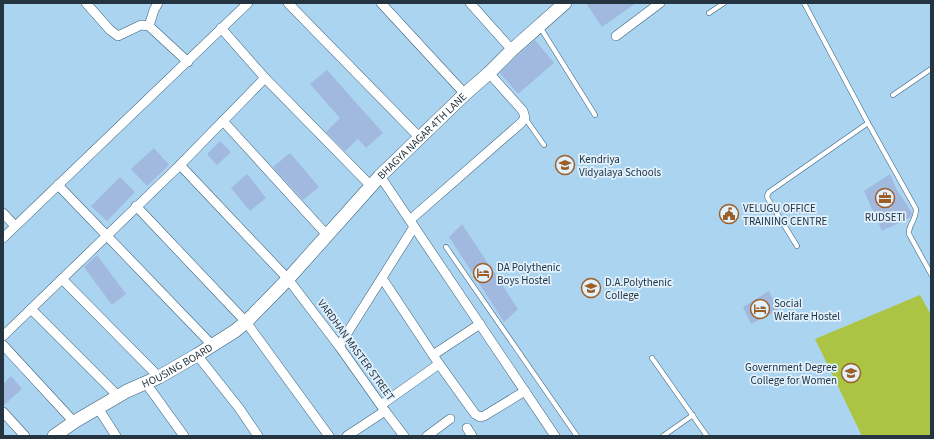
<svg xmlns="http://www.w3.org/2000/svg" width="934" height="439" viewBox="0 0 934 439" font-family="'Source Sans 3',sans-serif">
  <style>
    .green { fill: #acc443 }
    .building { fill: #a1b9de }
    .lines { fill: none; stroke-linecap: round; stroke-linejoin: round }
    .service-casing { stroke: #395e78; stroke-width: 5.5 }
    .minor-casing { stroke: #395e78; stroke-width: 10 }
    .secondary-casing { stroke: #395e78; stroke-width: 14 }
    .service { stroke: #fff; stroke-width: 4.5 }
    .minor { stroke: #fff; stroke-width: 9 }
    .secondary { stroke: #fff; stroke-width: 13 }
    .labels { text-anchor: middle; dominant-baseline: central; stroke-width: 3.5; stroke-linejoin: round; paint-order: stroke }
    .street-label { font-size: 11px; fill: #243440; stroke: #e1f1fd }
    .poi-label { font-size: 11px; fill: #243440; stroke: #e1f1fd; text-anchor: start }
  </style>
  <rect width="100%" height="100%" fill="#abd4f1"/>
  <path class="green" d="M920 295 931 315V436H862L815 339Z"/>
  <g class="building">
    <path d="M586 3H636L602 27Z"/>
    <path d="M535 40 554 63 518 94 500 73 517 56Z"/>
    <path d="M327 70 383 133 366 148 358 139 345 151 326 132 340 118 310 84Z"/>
    <path d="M220 141 231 152 217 165 207 154Z"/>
    <path d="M154 148 169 165 147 186 131 169Z"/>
    <path d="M290 153 319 187 303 200 273 167Z"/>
    <path d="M247 174 266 198 250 211 231 188Z"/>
    <path d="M890 174 897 190 912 213 911 217 882 231 864 191Z"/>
    <path d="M120 177 135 192 107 221 91 206Z"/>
    <path d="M462 224 518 309 504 322 449 237Z"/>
    <path d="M97 255 126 294 112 305 84 267Z"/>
    <path d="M769 291 778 310 751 324 743 307Z"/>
    <path d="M11 376 22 389 3 406V384Z"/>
  </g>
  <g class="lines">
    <g class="service-casing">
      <g id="service">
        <path d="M804 3 868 123 916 209C916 221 908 225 909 234L931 274"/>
        <path d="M709 13 724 3"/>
        <path d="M540 27 595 115"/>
        <path d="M893 95 931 69"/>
        <path d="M525 118 544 145"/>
        <path d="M797 246 768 199 767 196 769 192 868 123"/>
        <path d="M446 247 577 436"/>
        <path d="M652 358 707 436"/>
        <path d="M663 436 693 415"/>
      </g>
    </g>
    <g class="minor-casing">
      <g id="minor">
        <path d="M86 3 110 30 118 36 141 25 149 26 188 62"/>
        <path d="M288 3 420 138"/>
        <path d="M381 3 465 94"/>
        <path d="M470 3 512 50"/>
        <path d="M149 26 154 10 158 3"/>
        <path d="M221 28 265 78 371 186"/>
        <path d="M616 36 660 3"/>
        <path d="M223 121 327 235"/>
        <path d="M180 165 288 279 339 346 385 411 404 436"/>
        <path d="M380 176 555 436"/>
        <path d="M58 185 213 346"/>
        <path d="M136 206 246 322 329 436"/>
        <path d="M3 213 15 226"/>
        <path d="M410 220 521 123 525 118 523 111 489 73"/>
        <path d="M3 238 248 3"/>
        <path d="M382 278 439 364 475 414 480 417 484 416 525 391"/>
        <path d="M62 279 159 377"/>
        <path d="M31 309 118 396"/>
        <path d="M3 336 180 165 265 78"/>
        <path d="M3 345 74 422"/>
        <path d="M339 346 414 227"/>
        <path d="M197 355 239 408 258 436"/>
        <path d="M433 355 480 324"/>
        <path d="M145 382 184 436"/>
        <path d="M381 405 439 364"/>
        <path d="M98 408 116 436"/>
        <path d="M3 412 25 436"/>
        <path d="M467 428 472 436"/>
        <path d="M347 436 385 411"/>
        <path d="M427 436 450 419"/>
      </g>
    </g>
    <g class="secondary-casing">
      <g id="secondary">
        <path id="s1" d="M54 436 74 422 127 391 159 377 197 355 235 331 246 322 288 279 380 176 465 94 489 73 512 50 565 3"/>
      </g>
    </g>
    <use href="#service" class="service"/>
    <use href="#minor" class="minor"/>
    <use href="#secondary" class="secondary"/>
  </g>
  <defs>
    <g id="school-ring" transform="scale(1)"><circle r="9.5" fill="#e1f1fd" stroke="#9e5f26" stroke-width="1.5"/><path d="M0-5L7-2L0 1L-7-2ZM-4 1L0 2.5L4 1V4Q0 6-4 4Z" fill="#9e5f26"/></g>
    <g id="office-ring" transform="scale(1)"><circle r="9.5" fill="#e1f1fd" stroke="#9e5f26" stroke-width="1.5"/><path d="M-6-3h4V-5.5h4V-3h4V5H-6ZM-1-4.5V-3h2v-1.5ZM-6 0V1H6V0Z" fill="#9e5f26"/></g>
    <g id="civic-ring" transform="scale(1)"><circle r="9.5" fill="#e1f1fd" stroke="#9e5f26" stroke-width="1.5"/><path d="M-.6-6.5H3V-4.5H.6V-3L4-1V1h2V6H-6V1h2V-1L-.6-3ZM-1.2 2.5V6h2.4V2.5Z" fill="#9e5f26"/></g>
    <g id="hotel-ring" transform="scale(1)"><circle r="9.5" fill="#e1f1fd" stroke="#9e5f26" stroke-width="1.5"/><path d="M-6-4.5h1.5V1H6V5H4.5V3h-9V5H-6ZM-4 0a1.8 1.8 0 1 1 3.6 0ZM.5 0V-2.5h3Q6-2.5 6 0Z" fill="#9e5f26"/></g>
    <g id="university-ring" transform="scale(1)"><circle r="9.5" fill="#e1f1fd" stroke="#9e5f26" stroke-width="1.5"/><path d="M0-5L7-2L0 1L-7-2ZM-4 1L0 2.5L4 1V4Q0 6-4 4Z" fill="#9e5f26"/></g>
  </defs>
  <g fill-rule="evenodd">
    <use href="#school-ring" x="565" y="165"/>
    <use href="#office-ring" x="885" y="198"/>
    <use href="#civic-ring" x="729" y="214"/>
    <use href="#hotel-ring" x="483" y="273"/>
    <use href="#university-ring" x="591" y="288"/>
    <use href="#hotel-ring" x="760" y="309"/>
    <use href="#university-ring" x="851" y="373"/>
  </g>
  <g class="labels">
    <g class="street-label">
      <text stroke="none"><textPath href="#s1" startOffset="480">BHAGYA NAGAR 4TH LANE</textPath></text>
      <text transform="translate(356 350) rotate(54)">VARDHAN MASTER STREET</text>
      <text stroke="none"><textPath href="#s1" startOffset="142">HOUSING BOARD</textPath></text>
    </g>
    <g class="poi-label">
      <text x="579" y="159">Kendriya<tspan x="579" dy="13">Vidyalaya Schools</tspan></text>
      <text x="743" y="208">VELUGU OFFICE<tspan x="743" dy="13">TRAINING CENTRE</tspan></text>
      <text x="885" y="217" text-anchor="middle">RUDSETI</text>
      <text x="497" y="267">DA Polythenic<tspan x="497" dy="13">Boys Hostel</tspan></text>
      <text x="605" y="282">D.A.Polythenic<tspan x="605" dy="13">College</tspan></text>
      <text x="774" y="303">Social<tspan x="774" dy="13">Welfare Hostel</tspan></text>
      <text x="837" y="367" text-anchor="end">Government Degree<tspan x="837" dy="13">College for Women</tspan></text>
    </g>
  </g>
  <rect width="934" height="439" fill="none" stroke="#243440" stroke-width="8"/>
</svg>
